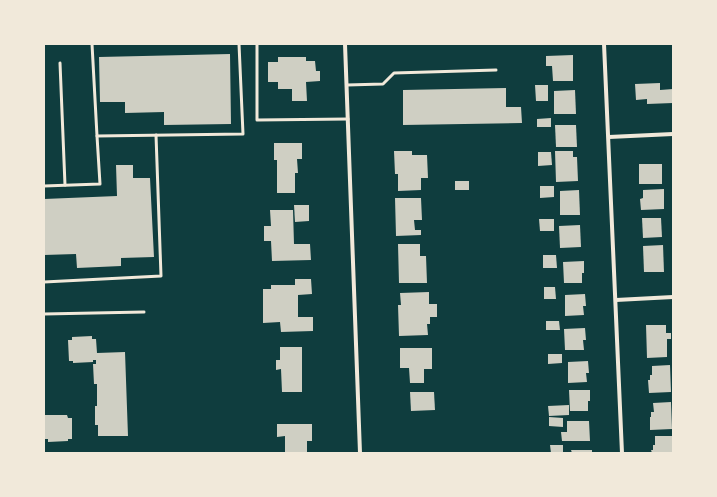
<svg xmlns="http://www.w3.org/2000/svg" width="717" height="497" viewBox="0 0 717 497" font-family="'DejaVu Sans',sans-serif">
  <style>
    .building { fill: #cfcfc3 }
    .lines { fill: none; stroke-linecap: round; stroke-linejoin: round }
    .service { stroke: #f1e9da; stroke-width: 3 }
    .minor { stroke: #f1e9da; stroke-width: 4 }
  </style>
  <rect width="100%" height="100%" fill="#0f3d3e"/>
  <g class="building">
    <path d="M230 54 231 124 164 125V112L125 113V102H100L99 57Z"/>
    <path d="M573 55V81H553L552 66H546V56Z"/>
    <path d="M278 57H306V61H315L316 71H320V81L306 82 307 101H292V89H278V82H268V62H278Z"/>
    <path d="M660 83V90L673 89V103L647 104V99L636 100 635 84Z"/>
    <path d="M535 85H548V101H536Z"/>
    <path d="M506 88V107H521L522 123 403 125V90Z"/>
    <path d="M575 90 576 114H554V91Z"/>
    <path d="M551 118V127H537V119Z"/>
    <path d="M555 125H576L577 147H556Z"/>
    <path d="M274 143H302V159H297L298 173H295V193H277V160H274Z"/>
    <path d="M394 151H412V155H427L428 178H421V190L398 191V174H395Z"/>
    <path d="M555 151H573V157H577L578 181 556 182Z"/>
    <path d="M538 152H551L552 165 538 166Z"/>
    <rect x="639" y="164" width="23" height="20"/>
    <path d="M116 165H133V178H150L154 257 121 258V266L77 268 76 254 44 255V199L117 196Z"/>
    <rect x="455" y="181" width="14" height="9"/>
    <path d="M540 186H554V197L540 198Z"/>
    <path d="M664 189V209L641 210 640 199 643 198V190Z"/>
    <path d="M579 190 580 215H560V191Z"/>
    <path d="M395 198H421L422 220H414L415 230H421V235L396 236Z"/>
    <path d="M294 205H309V221L295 222Z"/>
    <path d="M270 210H293L294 244H310L311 260 272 261 271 241H264V226H271Z"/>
    <path d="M642 218H661L662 237 643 238Z"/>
    <path d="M539 219H554V231H540Z"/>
    <path d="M580 225 581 247 560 248 559 226Z"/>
    <path d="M398 244H420V256H426L427 283H399Z"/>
    <path d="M663 245 664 272H644L643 246Z"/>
    <path d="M543 255H556L557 268H543Z"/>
    <path d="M584 261V273H582V283H564L563 262Z"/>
    <path d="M295 279H311L312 294 298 295V317H313V331L281 332 280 322 263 323V289H271V285H295Z"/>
    <path d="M544 287H555L556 299H544Z"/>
    <path d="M429 292V304H437V317H430V324H427L428 335 399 336 398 305H401L400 293Z"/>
    <path d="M585 294 586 306H583L584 315 565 316V295Z"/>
    <path d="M546 321H559L560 330H546Z"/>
    <path d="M646 325H666V333H671V339H667V357L647 358Z"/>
    <path d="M585 328 586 340H583L584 350H565L564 329Z"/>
    <path d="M92 336V339H96L97 353 125 352 128 436H98V425H95V406H97V384H94L93 364H96V360H93V362L73 363V361H69L68 340H72V337Z"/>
    <path d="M280 347H302V392H282L281 369 276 370V360H280Z"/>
    <path d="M400 348H432V369H424V383H410L409 368H400Z"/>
    <path d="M548 354H562V363L548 364Z"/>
    <path d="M588 361 589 373H586L587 382 568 383V362Z"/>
    <path d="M670 365 671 392 649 393 648 380H650V375H652V366Z"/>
    <path d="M569 390H590V401H588V411H570Z"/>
    <path d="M410 392H434L435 410 411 411Z"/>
    <path d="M671 402 672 429 650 430V417H651V412H654L653 403Z"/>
    <path d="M569 405V415L549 416 548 406Z"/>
    <path d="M44 415H67L68 418H72V439H68V441L48 442V439H44Z"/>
    <path d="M549 417 563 418V427L549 426Z"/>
    <path d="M567 421H589L590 441H562L561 432H567Z"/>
    <path d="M277 424H312V441H307V453H285V436L277 437Z"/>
    <path d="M655 436H673V453H652L651 450H653V445H655Z"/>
    <path d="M550 445H563V453H551Z"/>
    <path d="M571 450H592V453H572Z"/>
  </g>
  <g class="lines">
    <g class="service">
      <path d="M92 44 97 136 243 134 239 44"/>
      <path d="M257 44V120L348 119"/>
      <path d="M60 63 65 185"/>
      <path d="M347 85 383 84 394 73 496 70"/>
      <path d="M44 186 100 184 97 136"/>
      <path d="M44 282 161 276 156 135"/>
      <path d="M44 314 144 312"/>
    </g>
    <g class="minor">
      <path d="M345 44 360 453"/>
      <path d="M604 44 622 453"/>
      <path d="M609 137 673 134"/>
      <path d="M616 300 673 297"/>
    </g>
  </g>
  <rect width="717" height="497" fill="none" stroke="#f1e9da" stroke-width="90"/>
</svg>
